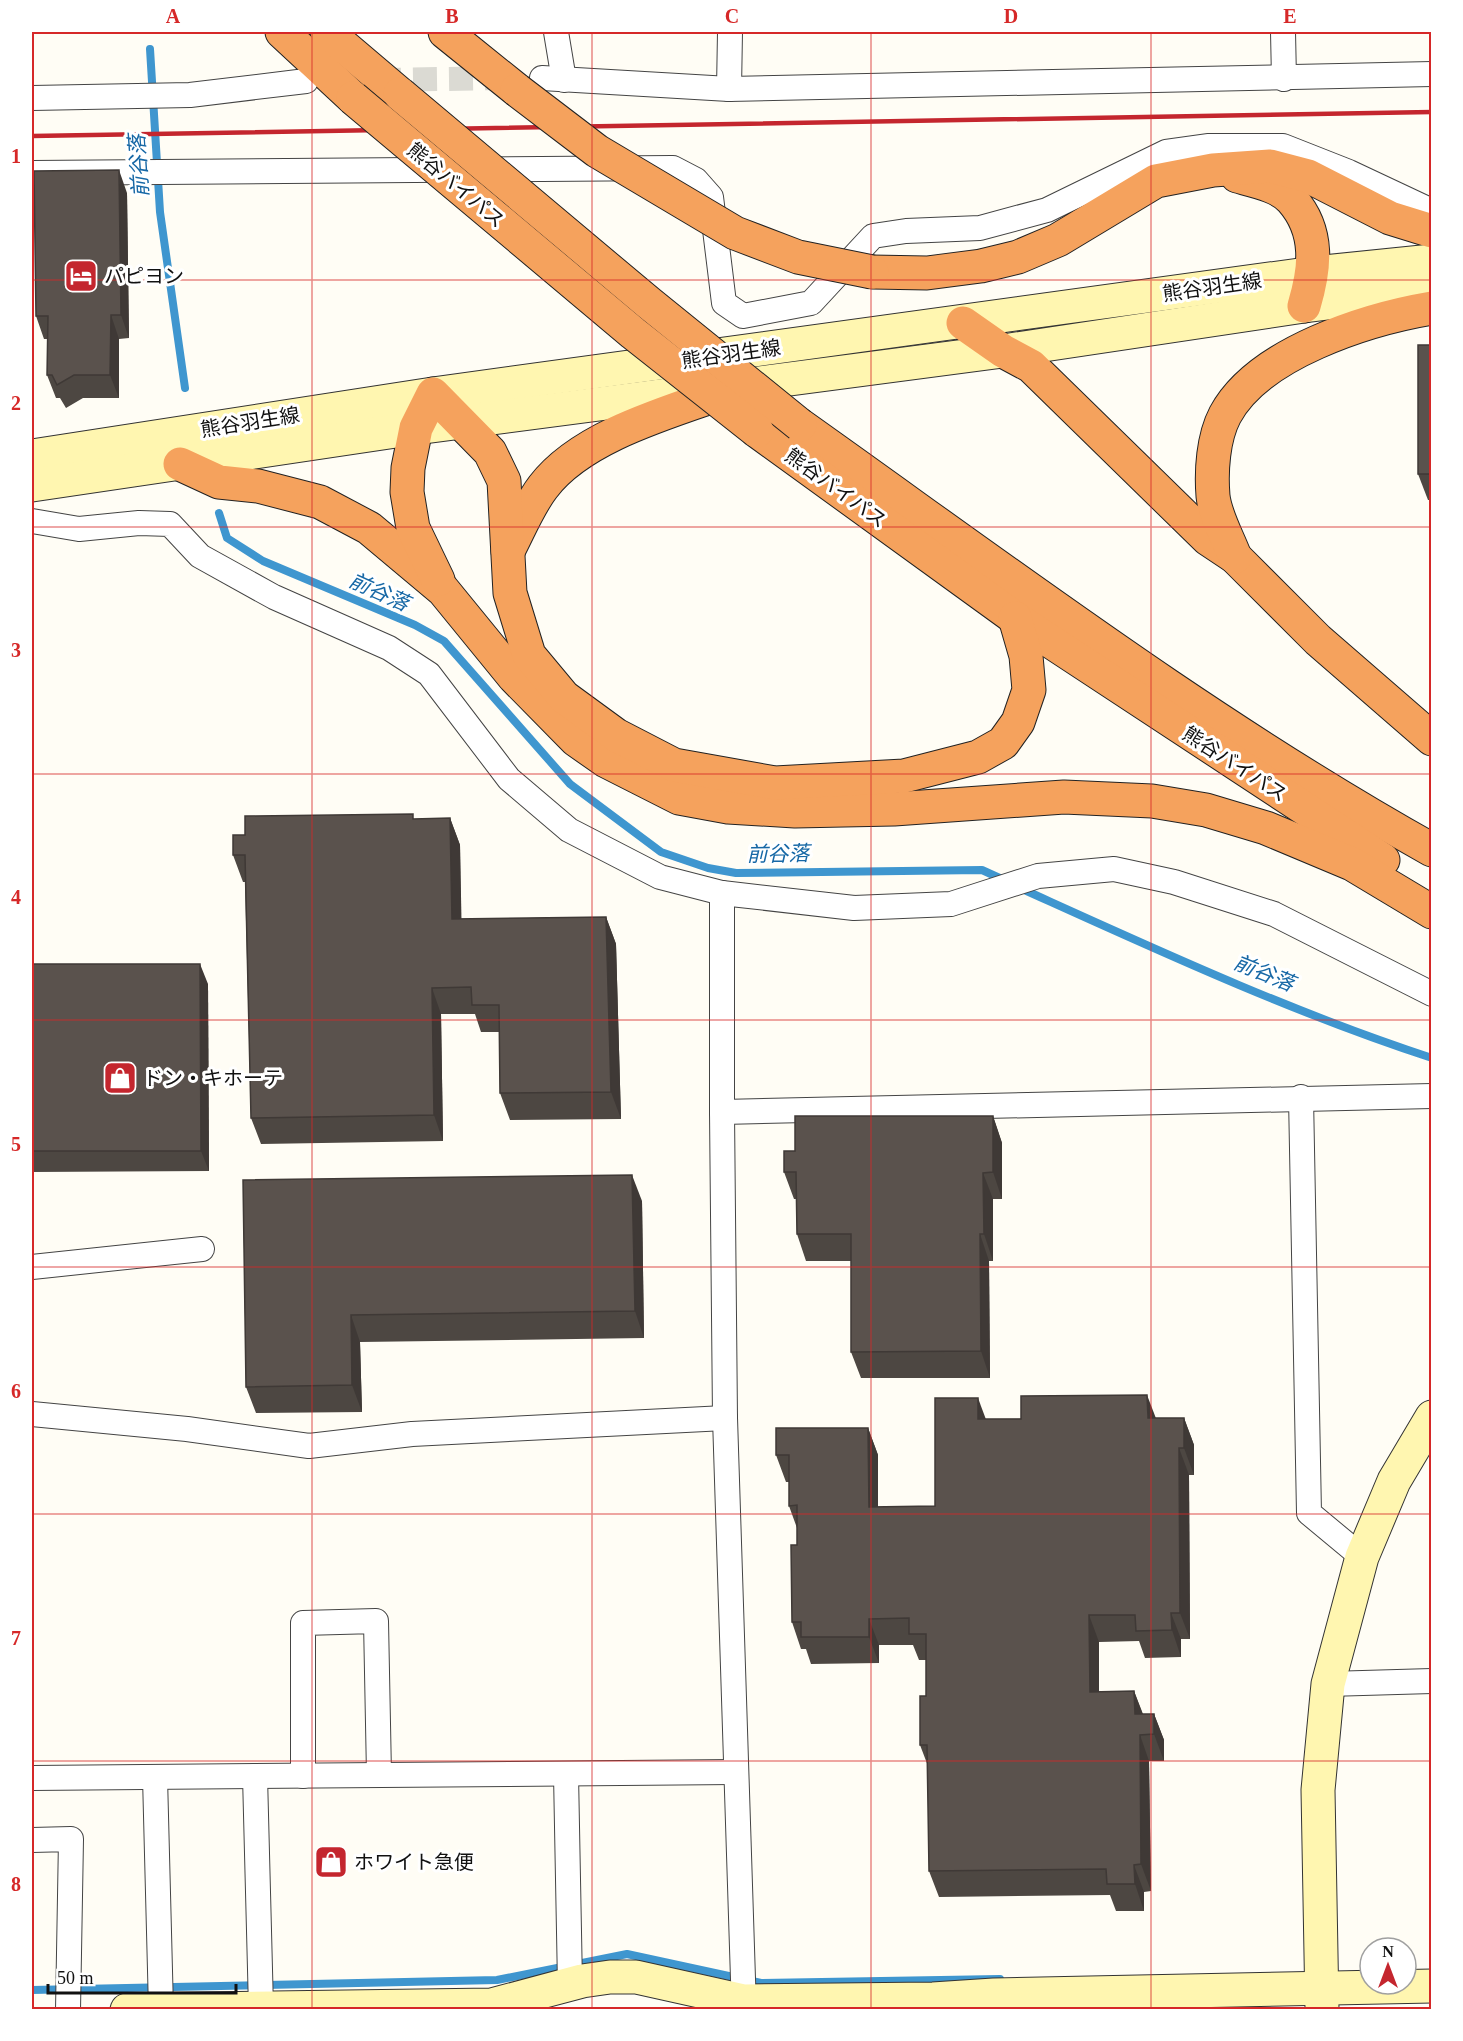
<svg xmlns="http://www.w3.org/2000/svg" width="1463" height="2041" viewBox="0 0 1463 2041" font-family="'Times New Roman','Noto Sans JP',serif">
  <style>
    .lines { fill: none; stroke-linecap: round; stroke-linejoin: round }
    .stream { stroke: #3f96cf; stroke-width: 8 }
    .street-tunnel { stroke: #dbdad3; stroke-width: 24; stroke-dasharray: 24 12; stroke-linecap: butt }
    .street-casing { stroke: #444; stroke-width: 26 }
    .secondary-casing { stroke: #333; stroke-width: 35 }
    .highway-casing { stroke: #222; stroke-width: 35 }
    .street { stroke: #fff; stroke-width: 24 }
    .secondary { stroke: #fff6b0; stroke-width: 33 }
    .highway { stroke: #f5a25d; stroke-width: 33 }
    .rail { stroke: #c4262e; stroke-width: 4.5 }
    .highway-bridge-casing { stroke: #222; stroke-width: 35; stroke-linecap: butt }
    .highway-bridge { stroke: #f5a25d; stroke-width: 33 }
    .wall { fill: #4d4742 }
    .shaded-wall { fill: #3f3936 }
    .building { fill: #5a524d; stroke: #3f3936; stroke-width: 1.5 }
    .grid { fill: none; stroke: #d62828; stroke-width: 1.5; stroke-opacity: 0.55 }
    .labels { text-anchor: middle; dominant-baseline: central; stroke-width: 6; stroke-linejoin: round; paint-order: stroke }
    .street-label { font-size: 20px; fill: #111; stroke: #fff }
    .poi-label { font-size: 20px; fill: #111; stroke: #fff; text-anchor: start }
    .water-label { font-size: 21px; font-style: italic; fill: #1768a6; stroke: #fff }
    .neatline { fill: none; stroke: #d62828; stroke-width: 2 }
    .grid-label { font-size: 20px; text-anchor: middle; font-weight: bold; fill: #d62828 }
  </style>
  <rect width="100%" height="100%" fill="#fffdf5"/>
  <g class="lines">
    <g class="stream">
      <path d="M150 49 160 212 185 388"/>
      <path d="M219 513 227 538 263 561 415 625 444 641 570 784 661 852 708 868 736 873 982 870 1004 880"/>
      <path d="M1020 888C1155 949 1291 1012 1432 1058"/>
      <path d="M32 1990 497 1980 627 1954 761 1983 1000 1979"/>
    </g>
    <path class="street-tunnel" d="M377 80 507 78"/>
    <g class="street-casing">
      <g id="street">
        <path d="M556 32 564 80"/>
        <path d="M1283 32 1284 79"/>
        <path d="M542 78 729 89 1432 74"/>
        <path d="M729 89 730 32"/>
        <path d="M32 98 190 95 306 81"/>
        <path d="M32 173 673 168 696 180 711 197 724 303 743 316 811 303 873 236 906 231 980 228 1047 210 1166 152 1209 146H1283L1349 172 1432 211"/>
        <path d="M32 521 79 529 139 523 170 524 200 556 274 597 389 648 429 674 509 779 569 830 660 877 722 893 854 908 951 904 1038 876 1114 869 1174 882 1274 914 1432 994"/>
        <path d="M722 893V1112"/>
        <path d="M1301 1097 1309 1513 1362 1557"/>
        <path d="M32 1267 202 1249"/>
        <path d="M32 1414 187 1429 309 1446 412 1434 725 1418"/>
        <path d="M1328 1684 1432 1681"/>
        <path d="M566 1774 570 1984"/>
        <path d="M255 1776 261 2008"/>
        <path d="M303 1776V1623L376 1621 379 1775"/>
        <path d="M155 1777 161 2009"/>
        <path d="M32 1778 735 1772"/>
        <path d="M32 1840 71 1839 68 2010"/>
        <path d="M744 2010 725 1418 722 1112 1432 1096"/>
      </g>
    </g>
    <g class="secondary-casing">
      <g id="secondary">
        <path d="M32 456 433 394 1314 273 1432 261"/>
        <path d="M32 485 416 428 1003 351 1304 306 1432 290"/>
        <path d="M1322 2009 1318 1790 1328 1684 1362 1557 1394 1481 1432 1417"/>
        <path d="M127 2010 492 2005 582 1981 610 1977H636L744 2001 933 1999 994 1995 1432 1986"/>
      </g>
    </g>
    <g class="highway-casing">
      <g id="highway">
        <path d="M282 32 353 98"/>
        <path d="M327 32 400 94"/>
        <path d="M445 32 517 90"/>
        <path d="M1237 176C1255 181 1280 186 1292 200 1320 232 1315 269 1304 306"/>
        <path d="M872 272 927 273 981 266 1018 257 1058 240 1156 181 1213 170 1270 166 1308 176 1390 218 1432 231"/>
        <path d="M963 323 1003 351 1031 366 1208 539 1235 557 1318 640 1432 739"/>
        <path d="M800 425C1007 572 1210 726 1432 850"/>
        <path d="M757 431 1015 618 1383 860"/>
        <path d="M180 464 219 482 258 486 320 502 369 528 443 590 514 677 576 740 606 761 679 798 728 807 795 811 894 809 1064 797 1152 801 1206 810 1266 828 1352 864 1432 912"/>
        <path d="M508 551C519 530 529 505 543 487 583 434 676 410 737 388"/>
        <path d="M1235 557C1228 538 1215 516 1213 496 1211 471 1213 438 1225 415 1258 353 1367 319 1432 308"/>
        <path d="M438 580 413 528 407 492 408 468 416 428 433 394 490 452 504 481 510 593 529 655 564 697 616 735 674 765 775 783 904 776 978 757 1003 743 1018 722 1029 690 1026 656 1015 618"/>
      </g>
    </g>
    <use href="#street" class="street"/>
    <use href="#secondary" class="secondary"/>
    <use href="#highway" class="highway"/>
    <path class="rail" d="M32 136 1432 112"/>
    <g class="highway-bridge-casing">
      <g id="highway-bridge">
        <path d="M517 90 597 151 735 233 798 257 872 272"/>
        <path d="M400 94 649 303 800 425"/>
        <path d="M353 98 633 333 757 431"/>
      </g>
    </g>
    <use href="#highway-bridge" class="highway-bridge"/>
  </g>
  <g class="wall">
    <path d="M127 193 129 338 119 339V398H83L66 408 60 398H56L47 375V339H44L36 316Z"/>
    <path d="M1431 345V500H1428L1418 474Z"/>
    <path d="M450 818 460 845 461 919 606 917 616 944 621 1119 510 1120 500 1093 499 1032H481L475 1014H441L443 1141 261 1144 251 1118 245 882H243L233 855 245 835 414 819Z"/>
    <path d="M32 964 208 984 209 1171 32 1172Z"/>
    <path d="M993 1116 1002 1143V1199H993V1261H989L990 1378H861L851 1352V1261H806L797 1234 796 1199H794L784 1172 795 1151Z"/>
    <path d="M243 1180 642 1201 644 1338 360 1342 362 1412 256 1413 246 1387Z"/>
    <path d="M1184 1418 1194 1445V1475H1189L1190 1639H1181V1657L1145 1658 1139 1641 1099 1642V1692L1134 1691 1143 1714H1154L1164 1740V1761H1149L1151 1891 1144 1892V1911H1116L1110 1895 939 1897 929 1871 928 1766 920 1745 926 1696V1660H919L913 1645H879V1663L811 1664 806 1649H801L792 1622 797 1545V1528L789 1506V1482H786L776 1455 868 1428 878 1455V1507L935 1506 986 1419Z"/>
  </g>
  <g class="shaded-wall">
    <path d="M119 170 127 193 129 338 121 315Z"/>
    <path d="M111 315 119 339V398L110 375Z"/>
    <path d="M450 818 460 845 462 946 452 919Z"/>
    <path d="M606 917 616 944 621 1119 611 1092Z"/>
    <path d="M200 964 208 984 209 1171 201 1151Z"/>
    <path d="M432 988 441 1014 443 1141 434 1115Z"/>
    <path d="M993 1116 1002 1143V1199L993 1172Z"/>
    <path d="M983 1173 993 1199V1261L984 1234Z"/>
    <path d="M632 1175 642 1201 644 1338 635 1311Z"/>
    <path d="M980 1234 989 1261 990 1378 981 1351Z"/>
    <path d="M351 1315 360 1342 362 1412 352 1385Z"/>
    <path d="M1147 1395 1157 1421 1148 1418Z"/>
    <path d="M978 1398 988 1425 978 1419Z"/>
    <path d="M1184 1418 1194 1445V1475L1184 1448Z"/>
    <path d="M868 1428 878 1455V1533L869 1507Z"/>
    <path d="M1179 1448 1189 1475 1190 1639 1180 1613Z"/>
    <path d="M1171 1613 1181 1639V1657L1172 1630Z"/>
    <path d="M1089 1615 1099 1642V1719L1090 1692Z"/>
    <path d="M869 1619 879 1645V1663L869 1637Z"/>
    <path d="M1134 1691 1144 1718 1135 1714Z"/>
    <path d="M1154 1714 1164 1740V1761L1154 1734Z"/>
    <path d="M1140 1735 1149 1761 1151 1891 1141 1864Z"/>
    <path d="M1134 1865 1144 1892V1911L1135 1884Z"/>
  </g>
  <g class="building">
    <path d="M119 170 121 315H111L110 375H74L57 385 52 375H47L48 316H36L34 171Z"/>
    <rect x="1418" y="345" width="13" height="129"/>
    <path d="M413 814V819L450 818 452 919 606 917 611 1092 500 1093 499 1005H472L471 987 432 988 434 1115 251 1118 245 855H233V835H245V816Z"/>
    <path d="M32 964H200L201 1151H32Z"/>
    <path d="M795 1116H993V1172L983 1173 984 1234H980L981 1351 851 1352V1234H797L796 1172H784V1151H795Z"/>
    <path d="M632 1175 635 1311 351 1315 352 1385 246 1387 243 1180Z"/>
    <path d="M1147 1395 1148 1418H1184V1448H1179L1180 1613H1171L1172 1630 1136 1631 1135 1615H1089L1090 1692 1134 1691 1135 1714H1154V1734L1140 1735 1141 1864 1134 1865 1135 1884H1107L1106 1869 929 1871 927 1745H920V1696H926V1634H909V1618L869 1619V1637H801V1622H792L791 1545H797V1505L789 1506V1455H776V1428H868L869 1507 935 1506V1398H978V1419H1021V1396Z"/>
  </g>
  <path class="grid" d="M312 32V2010M592 32V2010M871 32V2010M1151 32V2010M32 280H1432M32 527H1432M32 774H1432M32 1020H1432M32 1267H1432M32 1514H1432M32 1761H1432"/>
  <defs>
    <g id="hotel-square" transform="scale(1.725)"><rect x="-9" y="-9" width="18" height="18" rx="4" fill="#c4262e" stroke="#fff"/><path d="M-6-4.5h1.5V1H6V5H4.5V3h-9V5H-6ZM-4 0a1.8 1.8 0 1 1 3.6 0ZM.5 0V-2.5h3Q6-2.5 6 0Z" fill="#fff"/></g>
    <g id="shop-square" transform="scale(1.725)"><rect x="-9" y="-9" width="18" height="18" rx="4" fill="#c4262e" stroke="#fff"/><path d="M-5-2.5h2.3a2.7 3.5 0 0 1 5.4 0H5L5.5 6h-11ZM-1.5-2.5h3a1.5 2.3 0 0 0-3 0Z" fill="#fff"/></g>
  </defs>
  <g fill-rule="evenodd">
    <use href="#hotel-square" x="81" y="276"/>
    <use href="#shop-square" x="120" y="1078"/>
    <use href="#shop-square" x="331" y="1862"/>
  </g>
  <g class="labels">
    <g class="street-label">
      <text transform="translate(456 185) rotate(40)">熊谷バイパス</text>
      <text transform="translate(1212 287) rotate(-8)">熊谷羽生線</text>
      <text transform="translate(731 354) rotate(-8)">熊谷羽生線</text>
      <text transform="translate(250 422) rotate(-9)">熊谷羽生線</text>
      <text transform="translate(836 488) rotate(36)">熊谷バイパス</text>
      <text transform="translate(1235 764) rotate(33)">熊谷バイパス</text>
    </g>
    <g class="poi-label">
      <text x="104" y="276">パピヨン</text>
      <text x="143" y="1078">ドン・キホーテ</text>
      <text x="354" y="1862">ホワイト急便</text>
    </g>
    <g class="water-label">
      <text transform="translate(139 166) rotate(-94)">前谷落</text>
      <text transform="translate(379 592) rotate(24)">前谷落</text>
      <text transform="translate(778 854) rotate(-1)">前谷落</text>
      <text transform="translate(1264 973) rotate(22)">前谷落</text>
    </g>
  </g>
  <rect width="1463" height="2041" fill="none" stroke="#ffffff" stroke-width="66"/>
  <g transform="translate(1388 1966)"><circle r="28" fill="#ffffff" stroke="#a0a0a0" stroke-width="1.5"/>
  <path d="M0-4.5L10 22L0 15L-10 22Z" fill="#c4262e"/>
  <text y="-9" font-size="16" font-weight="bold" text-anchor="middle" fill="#111111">N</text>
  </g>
  <path d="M48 1984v9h188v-9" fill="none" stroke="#111111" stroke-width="3"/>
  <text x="57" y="1984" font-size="18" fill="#111111" stroke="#ffffff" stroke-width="4.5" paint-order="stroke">50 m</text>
  <rect x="33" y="33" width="1397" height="1975" class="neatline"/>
  <g class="grid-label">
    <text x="173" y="23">A</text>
    <text x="452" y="23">B</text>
    <text x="732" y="23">C</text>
    <text x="1011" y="23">D</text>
    <text x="1290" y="23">E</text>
    <text x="16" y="163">1</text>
    <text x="16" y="410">2</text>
    <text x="16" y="657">3</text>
    <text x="16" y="904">4</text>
    <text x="16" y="1151">5</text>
    <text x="16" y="1398">6</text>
    <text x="16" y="1645">7</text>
    <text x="16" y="1891">8</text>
  </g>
</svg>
